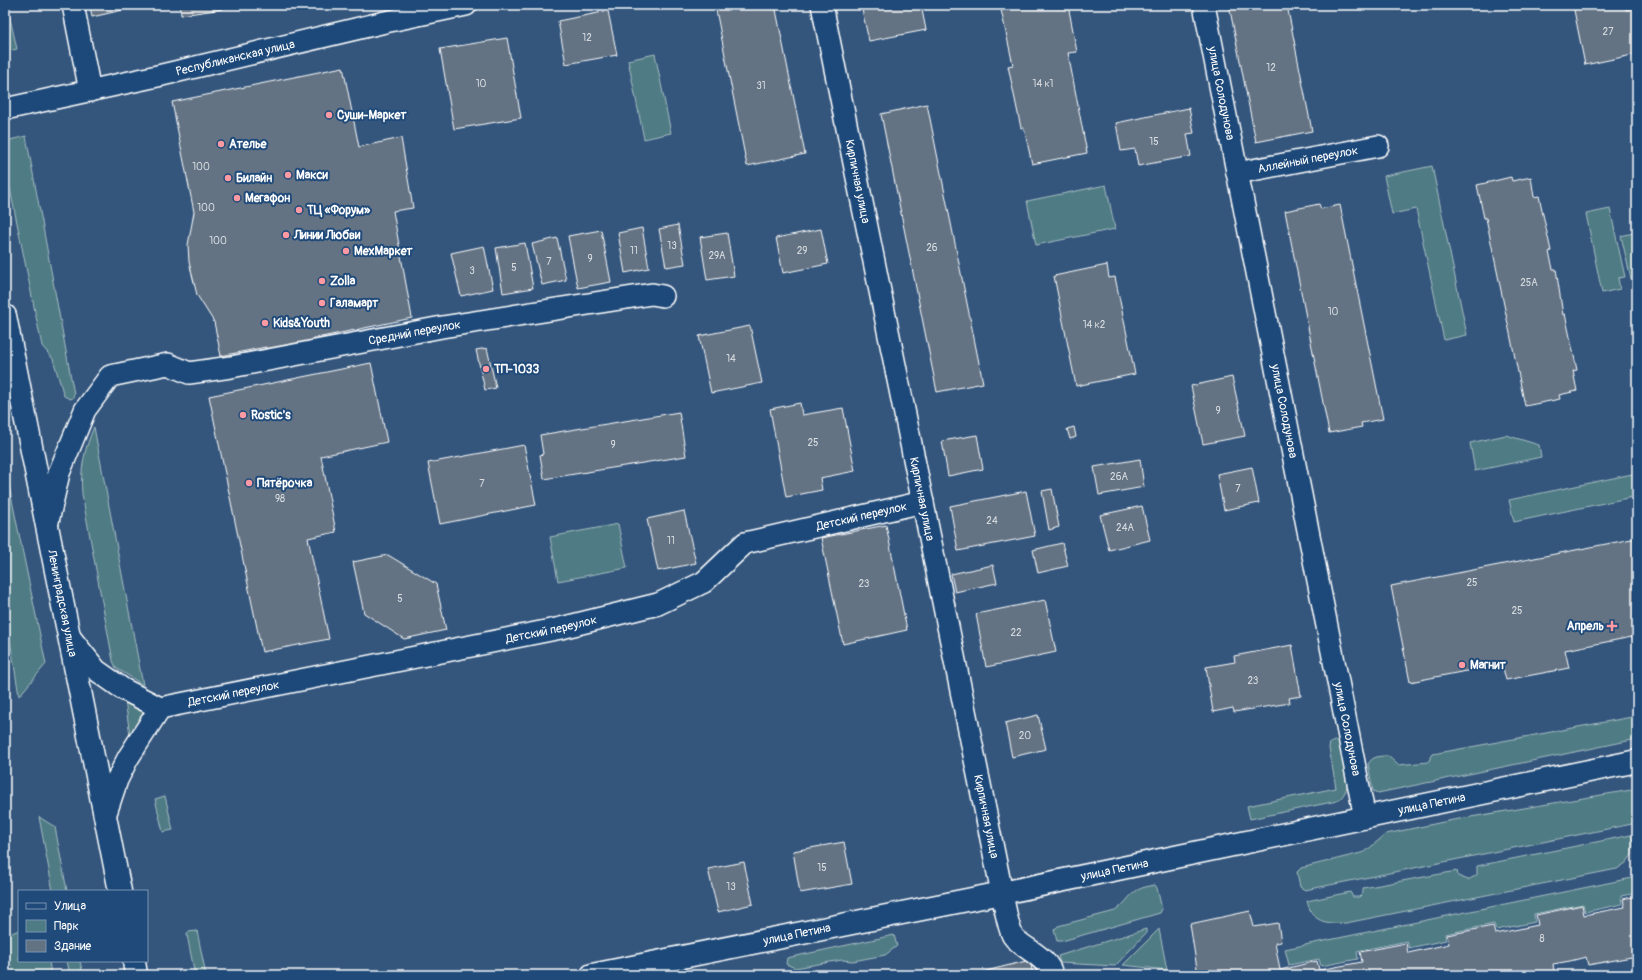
<svg xmlns="http://www.w3.org/2000/svg" width="1642" height="980" viewBox="0 0 1642 980" font-family="Pangolin,sans-serif">
  <style>
    .green { fill: #4f7b84; stroke: #a7bdc2 }
    .building { fill: #647384; stroke: #fff }
    .lines { fill: none; stroke-linecap: round; stroke-linejoin: round }
    .minor-casing { stroke: #fff; stroke-width: 24 }
    .secondary-casing { stroke: #fff; stroke-width: 25 }
    .minor { stroke: #1f4a7a; stroke-width: 21 }
    .secondary { stroke: #1f4a7a; stroke-width: 22 }
    .poi-dot { fill: #ff9aa2; stroke: #1f4a7a; stroke-width: 1.5 }
    .labels { text-anchor: middle; dominant-baseline: central; stroke-width: 4; stroke-linejoin: round; paint-order: stroke }
    .number-label { font-size: 10px; fill: #d8dce0 }
    .street-label { font-size: 12px; fill: #fff; stroke: #1f4a7a }
    .poi-label { font-size: 12px; font-weight: bold; fill: #fff; stroke: #1f4a7a; text-anchor: start }
  </style>
  <rect width="100%" height="100%" fill="#34567d"/>
  <filter id="ink" filterUnits="userSpaceOnUse"><feTurbulence type="fractalNoise" baseFrequency=".025" numOctaves="2"/><feDisplacementMap in="SourceGraphic" scale="8" xChannelSelector="R" yChannelSelector="G"/><feConvolveMatrix kernelMatrix="1 2 1 2 8 2 1 2 1" color-interpolation-filters="sRGB"/></filter>
  <g filter="url(#ink)">
    <g class="green">
      <path d="M5 5H7L17 49 5 52Z"/>
      <path d="M655 54 671 133 644 139 628 60Z"/>
      <path d="M26 136 74 394 73 398 70 399 64 396 53 359 42 346 5 164 6 141Z"/>
      <path d="M1432 166 1467 335 1444 340 1416 209 1392 214 1384 176Z"/>
      <path d="M1106 185 1115 229 1036 245 1027 201Z"/>
      <path d="M1610 209 1625 277 1618 278 1620 289 1602 293 1586 214Z"/>
      <path d="M1637 232V277L1631 279 1621 236Z"/>
      <path d="M94 427 143 685 116 668 113 661 82 494C80 470 84 450 94 427Z"/>
      <path d="M1506 435 1539 445 1541 457 1475 471 1470 443Z"/>
      <path d="M1637 473V496L1514 522 1509 500Z"/>
      <path d="M8 481 46 664 19 696 5 608V482Z"/>
      <path d="M618 524 627 568 558 581 550 537Z"/>
      <path d="M125 700 148 711 130 735Z"/>
      <path d="M1637 716V739L1378 793 1373 791 1368 764C1373 756 1379 756 1388 756L1398 765 1428 762 1433 754Z"/>
      <path d="M1337 740 1341 744C1344 762 1356 789 1337 801L1250 819 1247 806 1336 788 1329 748 1330 743Z"/>
      <path d="M1637 789V823L1305 890 1300 887 1297 872 1301 868 1365 852 1386 834 1453 820Z"/>
      <path d="M165 796 173 830 163 832 155 799Z"/>
      <path d="M39 817 55 827 67 891H53Z"/>
      <path d="M1631 835 1633 843 1632 855 1626 863 1617 869 1346 923C1325 924 1312 922 1307 901L1350 892 1353 897H1359L1363 893V888L1457 871 1458 876 1468 880 1477 875V866Z"/>
      <path d="M1637 877V893L1621 896 1622 904 1585 912 1583 904 1534 914 1535 922 1496 930 1494 924 1445 934 1446 940 1409 948 1407 941 1357 951 1358 959 1321 966 1319 959 1289 965 1285 949Z"/>
      <path d="M1155 885 1157 888 1162 909 1160 913 1062 941H1057L1054 930 1058 926 1115 911C1133 898 1128 889 1155 885Z"/>
      <path d="M1146 929V933L1115 966 1060 963 1058 956Z"/>
      <path d="M1159 929 1167 970 1123 965Z"/>
      <path d="M19 930V961H49L51 975H16L5 968V936Z"/>
      <path d="M197 931 206 975H195L187 935 188 932Z"/>
      <path d="M894 935 897 946 885 955 853 961 842 960 795 968 786 964 787 958Z"/>
      <path d="M67 961H80L83 975H70Z"/>
    </g>
    <g class="building">
      <path d="M90 5H126L127 9 92 17Z"/>
      <path d="M180 5H222L223 9 181 15Z"/>
      <path d="M715 5H775L805 154 747 166Z"/>
      <path d="M861 5H921L926 30 869 41Z"/>
      <path d="M1000 5H1068L1077 52 1068 53 1087 153 1032 164 1024 128H1021L1008 66 1013 65Z"/>
      <path d="M1229 5H1287L1312 131 1256 142Z"/>
      <path d="M1573 5H1625L1626 10 1637 8V54L1585 65Z"/>
      <path d="M608 11 617 55 566 64 558 21Z"/>
      <path d="M507 38 521 118 454 129 440 49Z"/>
      <path d="M343 67 359 147 401 138 413 208 393 211 412 318 312 339 313 343 267 352 266 347 221 356 214 322 197 295 189 262 188 245 194 212 172 102Z"/>
      <path d="M927 104 983 383 937 392 881 114Z"/>
      <path d="M1189 108 1194 133 1187 134 1191 156 1138 166 1135 149 1121 151 1116 123Z"/>
      <path d="M1511 177 1512 181 1531 177 1534 197 1539 196 1551 251 1549 252 1553 269H1556L1563 315 1565 314 1577 370 1573 371 1577 391 1559 395 1560 399 1525 406 1486 218H1484L1477 185Z"/>
      <path d="M1319 204 1321 209 1340 205 1383 419 1361 423 1362 427 1329 433 1285 211Z"/>
      <path d="M678 225 685 264 666 267 659 229Z"/>
      <path d="M642 228 649 268 625 273 618 233Z"/>
      <path d="M821 229 828 264 783 273 776 238Z"/>
      <path d="M601 230 611 282 578 288 568 236Z"/>
      <path d="M727 233 734 276 707 280 700 237Z"/>
      <path d="M557 238 566 280 542 285 532 244Z"/>
      <path d="M525 243 533 288 503 293 496 248Z"/>
      <path d="M484 246 493 289 461 296 451 253Z"/>
      <path d="M1107 265 1109 278 1115 277 1135 374 1076 386 1054 276Z"/>
      <path d="M750 326 762 383 711 393 699 336Z"/>
      <path d="M487 348 496 388 485 390 476 350Z"/>
      <path d="M371 363 387 442 321 456 336 532 308 538 329 639 262 652 209 396Z"/>
      <path d="M1232 377 1245 436 1203 444 1191 386Z"/>
      <path d="M800 403 802 415 843 408 855 471 820 478 822 490 786 497 770 409Z"/>
      <path d="M679 412 686 456 544 479 540 455 543 454 540 435Z"/>
      <path d="M1074 427 1076 437 1070 439 1067 429Z"/>
      <path d="M977 435 983 469 948 476 942 441Z"/>
      <path d="M524 445 536 505 440 524 428 463Z"/>
      <path d="M1140 459 1144 487 1099 495 1094 467Z"/>
      <path d="M1252 467 1259 503 1224 510 1217 474Z"/>
      <path d="M1052 489 1059 527 1049 530 1042 491Z"/>
      <path d="M1026 491 1035 536 958 551 950 506Z"/>
      <path d="M1142 506 1150 540 1109 550 1100 515Z"/>
      <path d="M684 511 696 563 658 571 647 519Z"/>
      <path d="M886 525 907 630 843 644 821 538Z"/>
      <path d="M1637 538V636L1565 650 1569 668 1506 680 1502 664 1410 682 1391 586Z"/>
      <path d="M1062 543 1068 566 1038 573 1033 550Z"/>
      <path d="M388 555 436 584 446 630 404 639 364 613 353 562Z"/>
      <path d="M993 565 997 583 955 592 951 574Z"/>
      <path d="M1045 600 1056 652 986 667 976 614Z"/>
      <path d="M1292 645 1301 696 1289 698 1290 703 1234 712 1233 708 1213 712 1206 667 1235 662 1234 656Z"/>
      <path d="M1038 715 1046 749 1012 757 1005 723Z"/>
      <path d="M844 842 852 884 800 893 793 851Z"/>
      <path d="M744 862 753 904 718 912 708 869Z"/>
      <path d="M1637 896V956L1588 965 1586 957 1570 961 1553 964 1554 972 1540 975H1198L1190 924 1250 911 1254 927 1278 923 1281 942 1275 943 1280 970 1317 961 1319 970 1362 962 1360 952 1406 943 1408 953 1449 944 1447 935 1493 926 1495 934 1538 925 1536 915 1582 905 1584 915 1625 907 1623 899Z"/>
      <path d="M1030 960 1033 975H975L974 974Z"/>
    </g>
    <g class="lines">
      <g class="minor-casing">
        <g id="minor">
          <path d="M73 5 90 91"/>
          <path id="s1" d="M822 5 1002 893C1004 903 1008 928 1013 936 1020 947 1049 957 1052 975"/>
          <path id="s2" d="M1204 5 1365 818"/>
          <path id="s3" d="M5 109 162 75 385 22 466 5"/>
          <path id="s4" d="M1237 173 1378 146"/>
          <path id="s5" d="M47 526 59 473 85 410 110 376 168 364 189 373 231 367 442 327 652 294 663 296"/>
          <path id="s6" d="M69 636 96 670 123 689 160 708 561 628 658 604 704 582 745 543 923 502"/>
          <path d="M105 816 117 780 128 758 160 708"/>
        </g>
      </g>
      <g class="secondary-casing">
        <g id="secondary">
          <path id="s7" d="M5 316 120 891"/>
          <path d="M134 961 136 975"/>
          <path id="s8" d="M592 975 1002 893 1637 761"/>
        </g>
      </g>
      <use href="#minor" class="minor"/>
      <use href="#secondary" class="secondary"/>
    </g>
  </g>
  <g class="poi-dot">
    <circle cx="329" cy="115" r="4"/>
    <circle cx="221" cy="144" r="4"/>
    <circle cx="288" cy="175" r="4"/>
    <circle cx="228" cy="178" r="4"/>
    <circle cx="237" cy="198" r="4"/>
    <circle cx="299" cy="210" r="4"/>
    <circle cx="286" cy="235" r="4"/>
    <circle cx="346" cy="251" r="4"/>
    <circle cx="322" cy="281" r="4"/>
    <circle cx="322" cy="303" r="4"/>
    <circle cx="265" cy="323" r="4"/>
    <circle cx="486" cy="369" r="4"/>
    <circle cx="243" cy="415" r="4"/>
    <circle cx="249" cy="483" r="4"/>
    <path d="M1610 620h4v4h4v4h-4v4h-4v-4h-4v-4h4z"/>
    <circle cx="1462" cy="665" r="4"/>
  </g>
  <g class="labels">
    <g class="number-label">
      <text x="1608" y="32">27</text>
      <text x="587" y="38">12</text>
      <text x="1271" y="68">12</text>
      <text x="481" y="84">10</text>
      <text x="1043" y="84">14 к1</text>
      <text x="761" y="86">31</text>
      <text x="1154" y="142">15</text>
      <text x="201" y="167">100</text>
      <text x="206" y="208">100</text>
      <text x="218" y="241">100</text>
      <text x="672" y="246">13</text>
      <text x="932" y="248">26</text>
      <text x="634" y="251">11</text>
      <text x="802" y="251">29</text>
      <text x="717" y="256">29А</text>
      <text x="590" y="259">9</text>
      <text x="549" y="262">7</text>
      <text x="514" y="268">5</text>
      <text x="472" y="271">3</text>
      <text x="1529" y="283">25А</text>
      <text x="1333" y="312">10</text>
      <text x="1094" y="325">14 к2</text>
      <text x="731" y="359">14</text>
      <text x="1218" y="411">9</text>
      <text x="813" y="443">25</text>
      <text x="613" y="445">9</text>
      <text x="1119" y="477">26А</text>
      <text x="482" y="484">7</text>
      <text x="1238" y="489">7</text>
      <text x="280" y="499">98</text>
      <text x="992" y="521">24</text>
      <text x="1125" y="528">24А</text>
      <text x="671" y="541">11</text>
      <text x="1472" y="583">25</text>
      <text x="864" y="584">23</text>
      <text x="400" y="599">5</text>
      <text x="1517" y="611">25</text>
      <text x="1016" y="633">22</text>
      <text x="1253" y="681">23</text>
      <text x="1025" y="736">20</text>
      <text x="822" y="868">15</text>
      <text x="731" y="887">13</text>
      <text x="1542" y="939">8</text>
    </g>
    <g class="street-label">
      <text stroke="none"><textPath href="#s3" startOffset="236">Республиканская улица</textPath></text>
      <text stroke="none"><textPath href="#s2" startOffset="90">улица Солодунова</textPath></text>
      <text stroke="none"><textPath href="#s4" startOffset="72">Аллейный переулок</textPath></text>
      <text stroke="none"><textPath href="#s1" startOffset="180">Кирпичная улица</textPath></text>
      <text stroke="none"><textPath href="#s5" startOffset="476">Средний переулок</textPath></text>
      <text stroke="none"><textPath href="#s2" startOffset="414">улица Солодунова</textPath></text>
      <text stroke="none"><textPath href="#s1" startOffset="504">Кирпичная улица</textPath></text>
      <text stroke="none"><textPath href="#s6" startOffset="854">Детский переулок</textPath></text>
      <text stroke="none"><textPath href="#s7" startOffset="293">Ленинградская улица</textPath></text>
      <text stroke="none"><textPath href="#s6" startOffset="517">Детский переулок</textPath></text>
      <text stroke="none"><textPath href="#s6" startOffset="193">Детский переулок</textPath></text>
      <text stroke="none"><textPath href="#s2" startOffset="738">улица Солодунова</textPath></text>
      <text stroke="none"><textPath href="#s8" startOffset="857">улица Петина</textPath></text>
      <text stroke="none"><textPath href="#s1" startOffset="828">Кирпичная улица</textPath></text>
      <text stroke="none"><textPath href="#s8" startOffset="533">улица Петина</textPath></text>
      <text stroke="none"><textPath href="#s8" startOffset="209">улица Петина</textPath></text>
    </g>
    <g class="poi-label">
      <text x="337" y="115">Суши-Маркет</text>
      <text x="229" y="144">Ателье</text>
      <text x="296" y="175">Макси</text>
      <text x="236" y="178">Билайн</text>
      <text x="245" y="198">Мегафон</text>
      <text x="307" y="210">ТЦ «Форум»</text>
      <text x="294" y="235">Линии Любви</text>
      <text x="354" y="251">МехМаркет</text>
      <text x="330" y="281">Zolla</text>
      <text x="330" y="303">Галамарт</text>
      <text x="273" y="323">Kids&amp;Youth</text>
      <text x="494" y="369">ТП-1033</text>
      <text x="251" y="415">Rostic's</text>
      <text x="257" y="483">Пятёрочка</text>
      <text x="1604" y="626" text-anchor="end">Апрель</text>
      <text x="1470" y="665">Магнит</text>
    </g>
  </g>
  <rect width="1642" height="980" fill="none" stroke="#1f4a7a" stroke-width="20"/>
  <rect x="10" y="10" width="1622" height="960" fill="none" stroke="#fff" stroke-width="1.5" filter="url(#ink)"/>
  <rect x="18" y="890" width="130" height="72" fill="#1f4a7a" stroke="#7992af"/>
  <rect x="26" y="903" width="20" height="6" fill="#1f4a7a" stroke="#7992af"/>
  <text x="54" y="910" font-size="12" fill="#ffffff">Улица</text>
  <rect x="26" y="920" width="20" height="12" fill="#4f7b84" stroke="#7992af"/>
  <text x="54" y="930" font-size="12" fill="#ffffff">Парк</text>
  <rect x="26" y="940" width="20" height="12" fill="#647384" stroke="#7992af"/>
  <text x="54" y="950" font-size="12" fill="#ffffff">Здание</text>
</svg>
